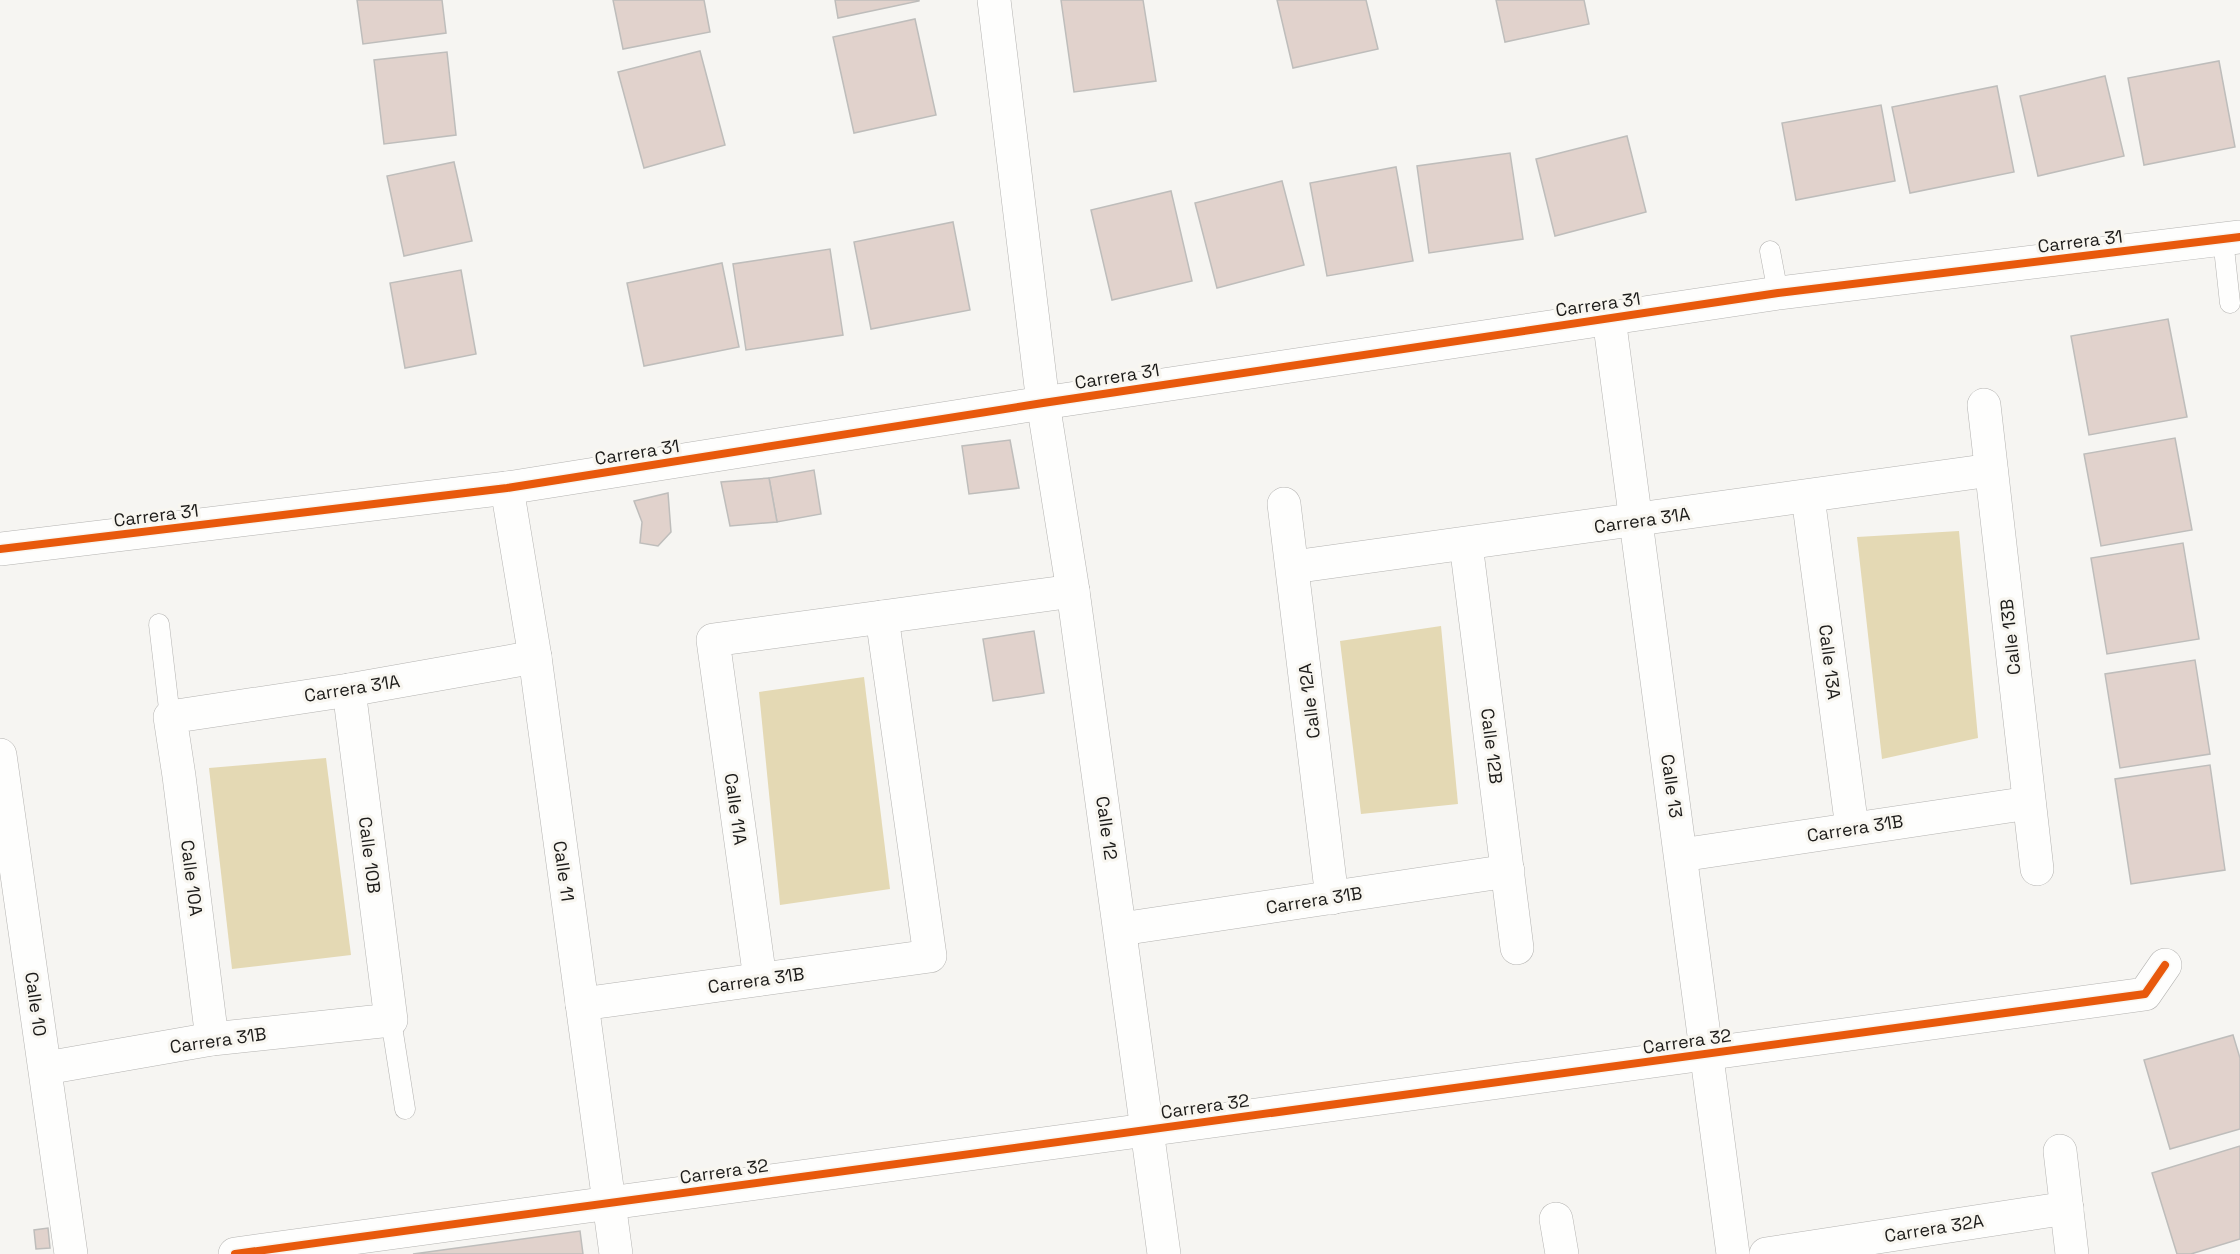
<svg xmlns="http://www.w3.org/2000/svg" width="2240" height="1254" viewBox="0 0 2240 1254" font-family="'Space Grotesk',sans-serif">
  <style>
    .green { fill: #e4d9b4 }
    .building { fill: #e1d2cc; stroke: #bebdbb; stroke-width: 1.5 }
    .lines { fill: none; stroke-linecap: round; stroke-linejoin: round }
    .lane-casing { stroke: #b4b3b1; stroke-width: 21 }
    .street-casing { stroke: #b4b3b1; stroke-width: 34 }
    .lane { stroke: #fefefd; stroke-width: 20 }
    .street { stroke: #fefefd; stroke-width: 33 }
    .cycleway-casing { stroke: #f8f6f0; stroke-width: 11 }
    .cycleway { stroke: #e8590c; stroke-width: 8 }
    .labels { text-anchor: middle; dominant-baseline: central; stroke-width: 6; stroke-linejoin: round; paint-order: stroke }
    .street-label { font-size: 18px; fill: #1c1b19; stroke: #f8f6f0 }
  </style>
  <rect width="100%" height="100%" fill="#f6f5f2"/>
  <g class="green">
    <path d="M1959 531 1978 738 1882 759 1857 537Z"/>
    <path d="M1441 626 1458 804 1361 814 1340 641Z"/>
    <path d="M864 677 890 889 780 905 759 692Z"/>
    <path d="M326 758 351 955 232 969 209 768Z"/>
  </g>
  <g class="building">
    <path d="M357 0H442L446 33 363 44Z"/>
    <path d="M613 0H704L710 32 623 49Z"/>
    <path d="M835 0H919V1L838 18Z"/>
    <path d="M1061 0H1143L1156 81 1074 92Z"/>
    <path d="M1277 0H1366L1378 49 1293 68Z"/>
    <path d="M1496 0H1584L1589 24 1505 42Z"/>
    <path d="M915 19 936 115 854 133 833 37Z"/>
    <path d="M700 51 725 145 644 168 618 72Z"/>
    <path d="M447 52 456 135 384 144 374 60Z"/>
    <path d="M2219 61 2235 147 2144 165 2128 78Z"/>
    <path d="M2105 76 2124 156 2038 176 2020 96Z"/>
    <path d="M1997 86 2014 172 1910 193 1892 107Z"/>
    <path d="M1881 105 1895 181 1796 200 1782 123Z"/>
    <path d="M1627 136 1646 212 1555 236 1536 159Z"/>
    <path d="M1510 153 1523 239 1429 253 1417 166Z"/>
    <path d="M454 162 472 241 404 256 387 176Z"/>
    <path d="M1396 167 1413 261 1327 276 1310 183Z"/>
    <path d="M1282 181 1304 265 1217 288 1195 203Z"/>
    <path d="M1171 191 1192 281 1112 300 1091 210Z"/>
    <path d="M953 222 970 310 871 329 854 242Z"/>
    <path d="M830 249 843 335 746 350 733 264Z"/>
    <path d="M722 263 739 347 644 366 627 283Z"/>
    <path d="M461 270 476 354 405 368 390 283Z"/>
    <path d="M2168 319 2187 417 2089 435 2071 336Z"/>
    <path d="M2175 438 2192 530 2101 546 2084 454Z"/>
    <path d="M1010 440 1019 488 969 494 962 446Z"/>
    <path d="M814 470 821 514 777 522 769 478Z"/>
    <path d="M769 478 777 522 730 526 721 482Z"/>
    <path d="M668 493 671 532 658 546 640 543 642 522 634 501Z"/>
    <path d="M2183 543 2199 639 2107 654 2091 558Z"/>
    <path d="M1034 631 1044 693 993 701 983 639Z"/>
    <path d="M2195 660 2210 754 2120 768 2105 674Z"/>
    <path d="M2210 765 2225 870 2131 884 2115 779Z"/>
    <path d="M2233 1035 2240 1058V1129L2170 1149 2144 1060Z"/>
    <path d="M2240 1146V1239L2191 1254H2177L2152 1173Z"/>
    <path d="M48 1228 50 1248 36 1249 34 1230Z"/>
    <path d="M580 1231 583 1254H413Z"/>
  </g>
  <g class="lines">
    <g class="lane-casing">
      <g id="lane">
        <path d="M2223 239 2230 303"/>
        <path d="M1770 251 1778 293"/>
        <path d="M159 624 170 717"/>
        <path d="M391 1020 405 1109"/>
      </g>
    </g>
    <g class="street-casing">
      <g id="street">
        <path d="M994 0 1043 403 1073 591 1164 1254"/>
        <path d="M1609 318 1733 1254"/>
        <path d="M1984 405 2037 869"/>
        <path d="M507 488 535 657 616 1254"/>
        <path d="M1808 497 1852 828"/>
        <path d="M1284 504 1332 898"/>
        <path d="M1466 544 1517 948"/>
        <path d="M0 549 507 488 1043 403 1778 293 2240 237"/>
        <path d="M1293 567 1991 470"/>
        <path d="M0 755 71 1254"/>
        <path d="M1681 855 2029 803"/>
        <path d="M1121 929 1508 871"/>
        <path d="M760 979 713 640 1073 591"/>
        <path d="M582 1004 930 956 882 617"/>
        <path d="M212 1039 179 776 170 717 349 690 535 657"/>
        <path d="M46 1068 212 1039 391 1020 349 690"/>
        <path d="M2060 1151 2072 1254"/>
        <path d="M1556 1219 1562 1254"/>
        <path d="M235 1254 2145 994 2165 965"/>
        <path d="M1766 1254 2067 1208"/>
      </g>
    </g>
    <use href="#lane" class="lane"/>
    <use href="#street" class="street"/>
    <g class="cycleway-casing">
      <g id="cycleway">
        <path d="M0 549 507 488 1043 403 1778 293 2240 237"/>
        <path d="M235 1254 2145 994 2165 965"/>
      </g>
    </g>
    <use href="#cycleway" class="cycleway"/>
  </g>
  <g class="labels">
    <g class="street-label">
      <text transform="translate(2080 241) rotate(-7)">Carrera 31</text>
      <text transform="translate(1598 304) rotate(-8)">Carrera 31</text>
      <text transform="translate(1117 376) rotate(-9)">Carrera 31</text>
      <text transform="translate(637 452) rotate(-9)">Carrera 31</text>
      <text transform="translate(156 515) rotate(-7)">Carrera 31</text>
      <text transform="translate(1642 520) rotate(-8)">Carrera 31A</text>
      <text transform="translate(2010 637) rotate(-96)">Calle 13B</text>
      <text transform="translate(1830 662) rotate(83)">Calle 13A</text>
      <text transform="translate(352 688) rotate(-9)">Carrera 31A</text>
      <text transform="translate(1309 701) rotate(-97)">Calle 12A</text>
      <text transform="translate(1492 746) rotate(83)">Calle 12B</text>
      <text transform="translate(1672 786) rotate(82)">Calle 13</text>
      <text transform="translate(736 809) rotate(82)">Calle 11A</text>
      <text transform="translate(1107 828) rotate(82)">Calle 12</text>
      <text transform="translate(1855 828) rotate(-9)">Carrera 31B</text>
      <text transform="translate(370 855) rotate(83)">Calle 10B</text>
      <text transform="translate(564 871) rotate(82)">Calle 11</text>
      <text transform="translate(192 878) rotate(83)">Calle 10A</text>
      <text transform="translate(1314 900) rotate(-9)">Carrera 31B</text>
      <text transform="translate(756 980) rotate(-8)">Carrera 31B</text>
      <text transform="translate(36 1004) rotate(82)">Calle 10</text>
      <text transform="translate(218 1040) rotate(-8)">Carrera 31B</text>
      <text transform="translate(1687 1041) rotate(-8)">Carrera 32</text>
      <text transform="translate(1205 1106) rotate(-8)">Carrera 32</text>
      <text transform="translate(724 1171) rotate(-8)">Carrera 32</text>
      <text transform="translate(1934 1228) rotate(-9)">Carrera 32A</text>
    </g>
  </g>
</svg>
